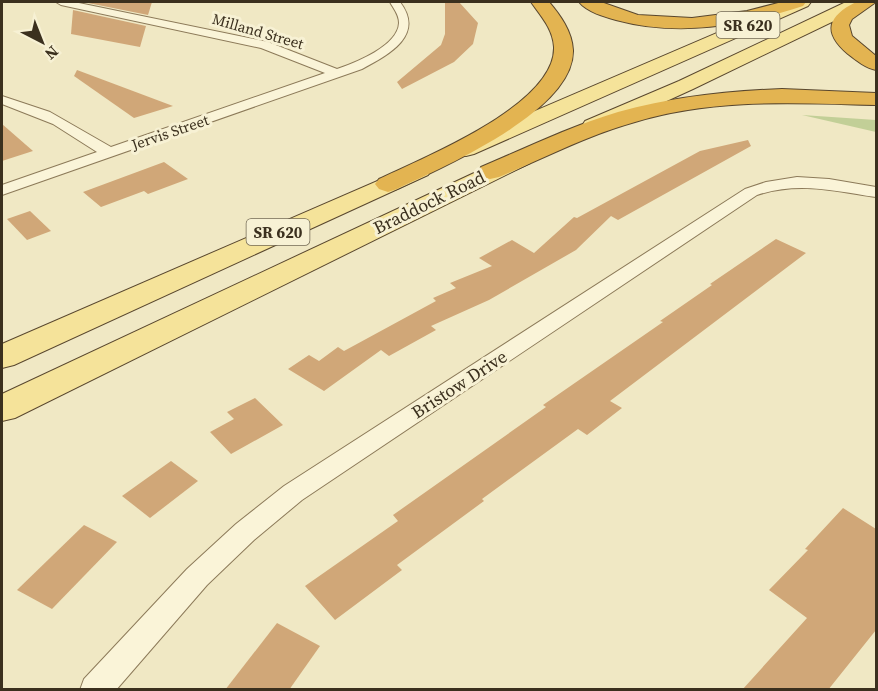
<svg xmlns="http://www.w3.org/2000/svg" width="878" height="691" viewBox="0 0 878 691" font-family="'Source Serif 4',serif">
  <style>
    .green { fill: #c2cf97 }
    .building { fill: #d0a778 }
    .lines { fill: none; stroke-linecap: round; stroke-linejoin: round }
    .minor-casing { stroke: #8c7a59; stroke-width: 2 }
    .primary-casing { stroke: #59472e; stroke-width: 2 }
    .motorway-casing { stroke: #59472e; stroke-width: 2 }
    .minor { fill: #faf4d8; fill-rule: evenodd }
    .primary { fill: #f5e39a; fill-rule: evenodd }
    .motorway { fill: #e3b451; fill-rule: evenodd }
    .labels { text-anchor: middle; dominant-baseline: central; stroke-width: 6; stroke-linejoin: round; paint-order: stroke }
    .far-street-label { font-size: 15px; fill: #3b301e; stroke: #f7f1d4 }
    .shield { fill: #f7f1d4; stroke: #736a55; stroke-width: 1.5 }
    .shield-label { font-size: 16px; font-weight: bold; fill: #3b301e }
    .street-label { font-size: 18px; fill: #3b301e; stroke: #f7f1d4 }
  </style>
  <rect width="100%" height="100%" fill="#f0e8c4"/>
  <path class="green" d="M802 115 876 120V132Z"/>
  <g class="building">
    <path d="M83 2H152L148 15Z"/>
    <path d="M445 2H459L478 23 473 44 454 62 402 89 397 82 441 45 445 34Z"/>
    <path d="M73 10 146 26 140 47 71 34Z"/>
    <path d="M77 70 173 106 134 118 74 76Z"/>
    <path d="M2 124 33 151 2 161Z"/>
    <path d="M748 140 751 146 618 220 611 216 576 250 489 300 431 326 436 330 389 356 381 350 324 391 288 369 309 355 319 361 338 347 344 351 436 301 433 298 456 288 450 283 492 266 479 258 512 240 534 253 574 217 577 218 700 151Z"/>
    <path d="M164 162 188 179 148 194 144 191 101 207 83 192Z"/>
    <path d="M30 211 51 231 27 240 7 219Z"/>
    <path d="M776 239 806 253 610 401 622 408 587 435 578 429 482 499 484 501 397 565 402 570 335 620 305 586 398 521 393 515 546 407 543 405 663 322 660 321 712 285 710 284Z"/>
    <path d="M255 398 283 425 231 454 210 432 234 419 227 412Z"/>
    <path d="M171 461 198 481 150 518 122 496Z"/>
    <path d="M843 508 876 529V630L828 690H742L807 618 769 590 808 550 805 549Z"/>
    <path d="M84 525 117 542 52 609 17 590Z"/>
    <path d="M277 623 320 646 289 690H225Z"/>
  </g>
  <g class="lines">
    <g class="minor-casing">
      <g id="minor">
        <path d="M56 2H74L268 42 337 69C355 63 398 46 399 23 399 14 393 8 390 2H400C425 35 390 54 362 69L2 195V185L97 152 53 124 2 104V96L50 112 111 147 325 73 261 48 61 5Z"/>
        <path d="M797 177 829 179 876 187V197C835 191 798 181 757 195L302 500 254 540 207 585 116 690H80L84 679 187 569 236 524 284 486 745 189 766 182Z"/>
      </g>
    </g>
    <g class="primary-casing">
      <g id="primary">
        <path d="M789 2H811L808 6 474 154 466 156 458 154 454 149 458 144Z"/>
        <path d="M846 2H868L865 6 693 89 601 131 593 133 585 131 582 126 585 121 679 81Z"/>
        <path d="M521 151 530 153 533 158 530 163 15 418 2 421V394Z"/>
        <path d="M419 163 428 165 431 170 428 175 14 365 2 368V344Z"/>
      </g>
    </g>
    <g class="motorway-casing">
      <g id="motorway">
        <path d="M531 2H549C560 15 572 31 573 50 575 111 443 167 397 189L388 192 379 189 375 184 379 179C423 158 556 105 554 47 553 29 541 16 531 2Z"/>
        <path d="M579 2H601L638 15 692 18 747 11 782 2H806L803 6C742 26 679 37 616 20 605 17 587 12 579 2Z"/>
        <path d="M856 2H876L852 19 849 25 852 36 876 56V70C866 68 857 61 848 54 822 32 828 16 856 2Z"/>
        <path d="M782 89 876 93V105C795 103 714 98 635 122 588 135 544 158 499 177L490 179 481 177 478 172 481 167C526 148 571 126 618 112 672 97 726 91 782 89Z"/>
      </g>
    </g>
    <use href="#minor" class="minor"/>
    <use href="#primary" class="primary"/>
    <use href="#motorway" class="motorway"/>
  </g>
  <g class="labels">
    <g class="far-street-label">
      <text transform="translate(258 31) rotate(16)">Milland Street</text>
      <text transform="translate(170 132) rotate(-19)">Jervis Street</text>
    </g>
    <g class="shield">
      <rect x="716.5" y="12" width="63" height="26" rx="4.5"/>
      <rect x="246.5" y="219" width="63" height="26" rx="4.5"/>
    </g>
    <g class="shield-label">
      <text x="748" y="25">SR 620</text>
      <text x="278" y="232">SR 620</text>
    </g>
    <g class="street-label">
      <text transform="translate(429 202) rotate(-26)">Braddock Road</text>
      <text transform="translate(459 384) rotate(-33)">Bristow Drive</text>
    </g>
  </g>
  <rect width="878" height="691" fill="none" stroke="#3b301e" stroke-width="6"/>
  <g transform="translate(42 42) rotate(138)" stroke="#f7f1d4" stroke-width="4.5" paint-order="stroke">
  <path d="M0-4.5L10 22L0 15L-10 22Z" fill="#3b301e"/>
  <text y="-9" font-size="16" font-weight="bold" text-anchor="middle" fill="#3b301e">N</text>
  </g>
</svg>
